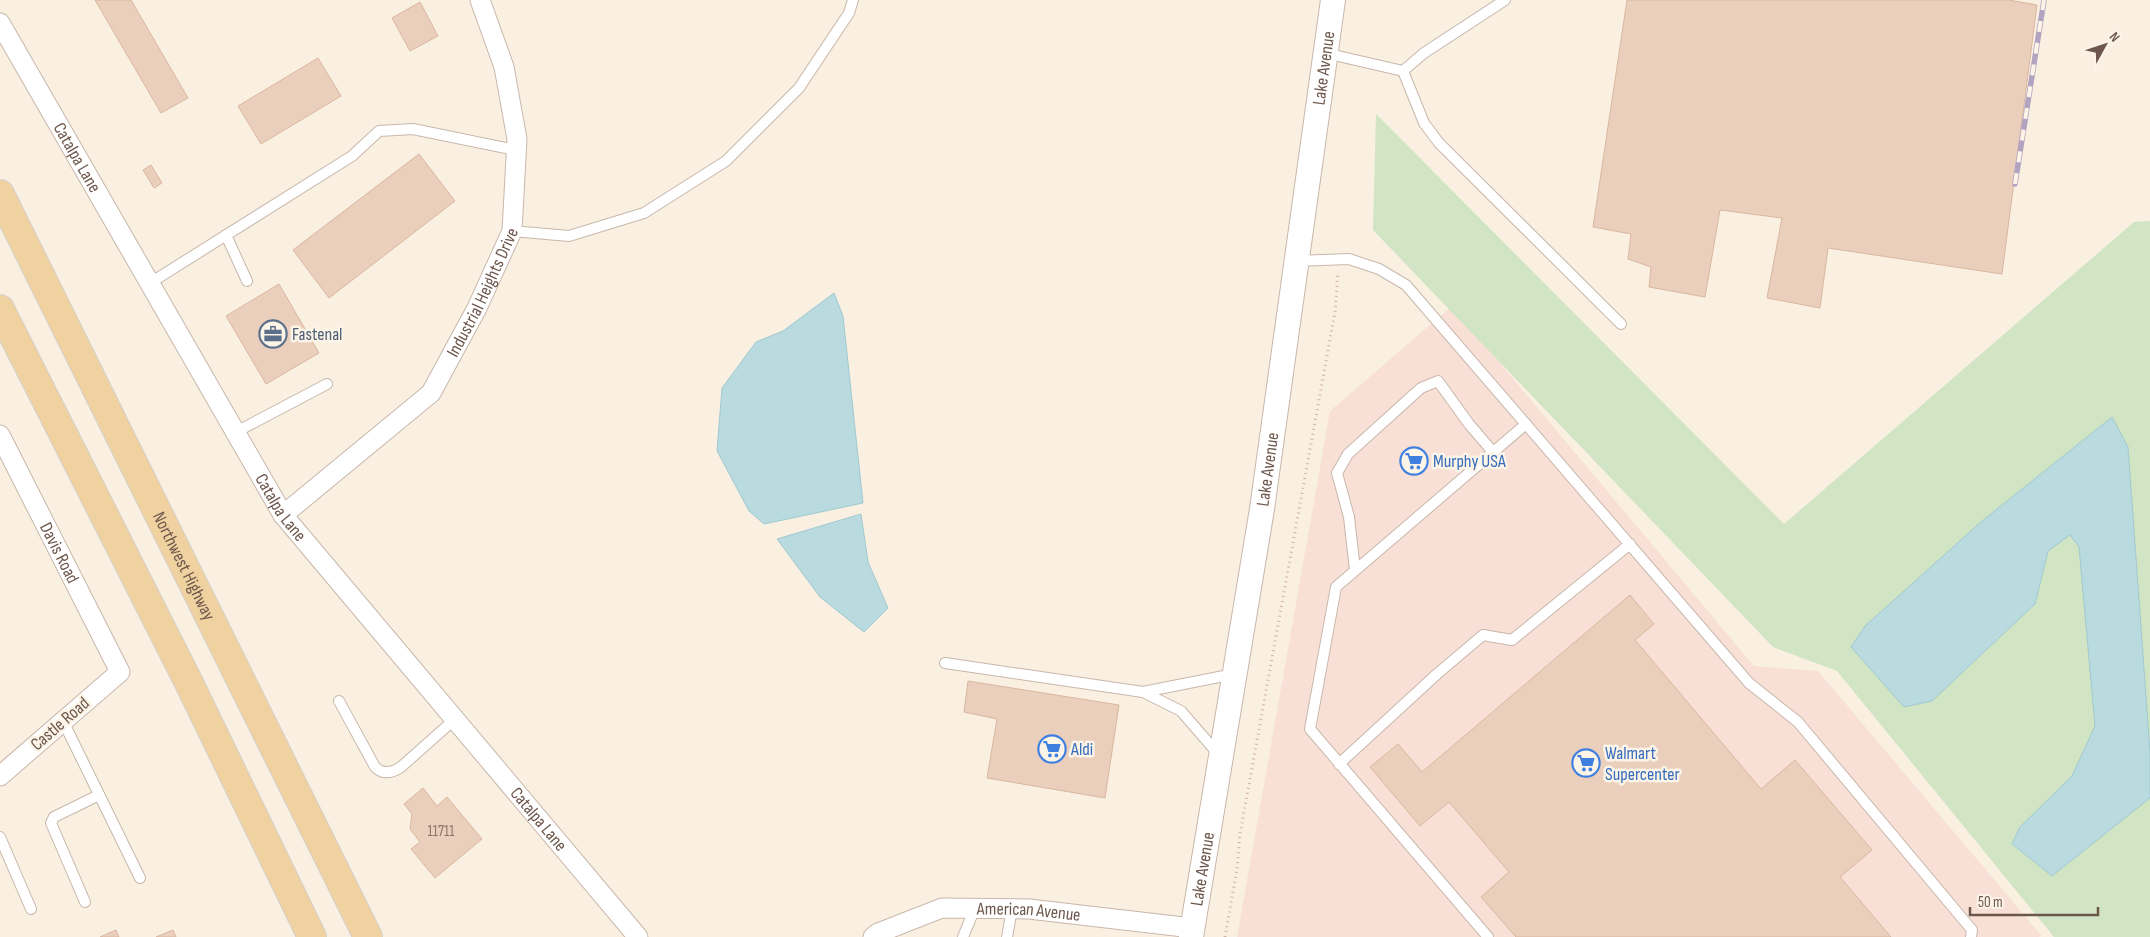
<svg xmlns="http://www.w3.org/2000/svg" width="2150" height="937" viewBox="0 0 2150 937" font-family="'Sofia Sans Condensed',sans-serif">
  <style>
    .commercial { fill: #f8e0d7 }
    .green { fill: #d1e4c3 }
    .water { fill: #b9dadf; stroke: #a1c9d0 }
    .building { fill: #ebcfbd; stroke: #dbb69f }
    .lines { fill: none; stroke-linecap: round; stroke-linejoin: round }
    .service-casing { stroke: #c8b7ab; stroke-width: 12 }
    .minor-casing { stroke: #c8b7ab; stroke-width: 21 }
    .tertiary-casing { stroke: #c8b7ab; stroke-width: 26 }
    .primary-casing { stroke: #d6d0cd; stroke-width: 30 }
    .path { stroke: #cfb2a1; stroke-width: 3; stroke-dasharray: 1 4; stroke-linecap: butt }
    .service { stroke: #fff; stroke-width: 10 }
    .minor { stroke: #fff; stroke-width: 19 }
    .tertiary { stroke: #fff; stroke-width: 24 }
    .primary { stroke: #f0d2a1; stroke-width: 28 }
    .rail-casing { stroke: #b2a3c0; stroke-width: 5.5 }
    .rail { stroke: #fcf4e7; stroke-width: 4; stroke-dasharray: 11; stroke-linecap: butt }
    .labels { text-anchor: middle; dominant-baseline: central; stroke-width: 5; stroke-linejoin: round; paint-order: stroke }
    .number-label { font-size: 15px; fill: #8c7568 }
    .street-label { font-size: 18px; fill: #6d574c; stroke: #fcf4e7 }
    .service-label { font-size: 18px; fill: #4e5e75; stroke: #fcf4e7; text-anchor: start }
    .shop-label { font-size: 18px; fill: #366cbe; stroke: #fcf4e7; text-anchor: start }
  </style>
  <rect width="100%" height="100%" fill="#f9f0e2"/>
  <path class="commercial" d="M1452 306 1754 666 1818 671 2041 935 2039 937H1237L1330 411Z"/>
  <path class="green" d="M1376 114 1784 524 2134 222 2150 221V937H2054L1837 671 1773 647 1373 230Z"/>
  <g class="water">
    <path d="M834 293 843 316 863 503 764 524 749 511 717 451 722 388 756 342 783 331Z"/>
    <path d="M2112 417 2128 447 2150 752V798L2052 876 2012 844 2020 827 2072 776 2095 726 2079 547 2070 535 2048 551 2035 604 1932 701 1904 707 1851 647 1865 626 1982 521Z"/>
    <path d="M861 514 868 562 888 608 864 632 820 597 777 539Z"/>
  </g>
  <g class="building">
    <path d="M95 0H131L188 98 161 113Z"/>
    <path d="M1627 0H2009L2037 5 2002 274 1828 248 1820 308 1767 298 1782 218 1720 210 1705 297 1649 287 1651 267 1628 259 1631 234 1593 227Z"/>
    <path d="M420 2 438 36 410 51 392 18Z"/>
    <path d="M318 58 341 96 261 144 238 106Z"/>
    <path d="M419 154 455 201 329 298 293 250Z"/>
    <path d="M151 165 162 183 154 188 143 170Z"/>
    <path d="M279 284 319 353 266 384 226 316Z"/>
    <path d="M1630 595 1654 624 1635 640 1761 789 1795 760 1872 850 1840 877 1891 937H1516L1481 897 1509 872 1449 802 1420 826 1370 767 1398 744 1422 772Z"/>
    <path d="M968 681 1119 705 1105 798 987 778 997 719 964 712Z"/>
    <path d="M423 788 437 806 447 797 482 839 435 878 411 849 420 842 410 829 412 814 404 804Z"/>
    <path d="M116 930 119 937H100Z"/>
    <path d="M173 930 176 937H156Z"/>
  </g>
  <g class="lines">
    <g class="service-casing">
      <g id="service">
        <path d="M1325 53 1403 71 1424 53 1505 0"/>
        <path d="M1403 71 1424 123 1439 143 1621 324"/>
        <path d="M512 231 569 236 644 213 726 161 799 88 849 13 853 0"/>
        <path d="M226 235 247 281"/>
        <path d="M1296 261 1349 259 1379 269 1406 285 1749 683 1798 722 1972 930 1971 937"/>
        <path d="M150 283 352 156 379 131 413 129 516 150"/>
        <path d="M236 432 327 384"/>
        <path d="M1355 570 1349 517 1337 473 1348 454 1421 388 1438 381 1469 424 1493 452"/>
        <path d="M945 663 1143 692 1181 711 1220 756"/>
        <path d="M1143 692 1234 674"/>
        <path d="M339 701 375 767C383 775 392 773 401 767L455 719"/>
        <path d="M63 721 140 878"/>
        <path d="M1339 764 1437 674 1483 635 1512 640 1630 544"/>
        <path d="M0 837 31 909"/>
        <path d="M85 902 51 823 54 817 99 795"/>
        <path d="M963 937 975 908"/>
        <path d="M1007 937 1012 909"/>
        <path d="M1488 937 1310 729 1336 587 1526 424"/>
      </g>
    </g>
    <g class="minor-casing">
      <g id="minor">
        <path id="s1" d="M0 23 283 515 638 937"/>
        <path id="s2" d="M0 435 120 672 0 776"/>
        <path id="s3" d="M283 515 431 393 477 308 512 231 517 139 504 67 480 0"/>
        <path id="s4" d="M873 937 878 933 942 908 1029 909 1192 928"/>
      </g>
    </g>
    <g class="tertiary-casing">
      <g id="tertiary">
        <path id="s5" d="M1191 937 1262 509 1333 0"/>
      </g>
    </g>
    <g class="primary-casing">
      <g id="primary">
        <path id="s6" d="M0 194 368 937"/>
        <path d="M0 309 189 683 312 937"/>
      </g>
    </g>
    <path class="path" d="M1225 937 1237 869 1240 834 1335 312 1338 272"/>
    <use href="#service" class="service"/>
    <use href="#minor" class="minor"/>
    <use href="#tertiary" class="tertiary"/>
    <use href="#primary" class="primary"/>
    <g class="rail-casing">
      <path id="rail" d="M2015 184 2044 0"/>
    </g>
    <use href="#rail" class="rail"/>
  </g>
  <defs>
    <g id="office-ring" transform="scale(1.4375)"><circle r="9.5" fill="#fcf4e7" stroke="#5c6f8a" stroke-width="1.5"/><path d="M-6-3h4V-5.5h4V-3h4V5H-6ZM-1-4.5V-3h2v-1.5ZM-6 0V1H6V0Z" fill="#5c6f8a"/></g>
    <g id="supermarket-ring" transform="scale(1.4375)"><circle r="9.5" fill="#fcf4e7" stroke="#3f7fe0" stroke-width="1.5"/><path d="M-6-5.5h2.5l.6 2H6L4.5 2H-2.5L-4.4-4H-6ZM-1.5 3.2a1.3 1.3 0 1 0 .1 0ZM3 3.2a1.3 1.3 0 1 0 .1 0Z" fill="#3f7fe0"/></g>
  </defs>
  <g fill-rule="evenodd">
    <use href="#office-ring" x="273" y="334"/>
    <use href="#supermarket-ring" x="1414" y="461"/>
    <use href="#supermarket-ring" x="1052" y="749"/>
    <use href="#supermarket-ring" x="1586" y="763"/>
  </g>
  <g class="labels">
    <g class="number-label">
      <text x="441" y="831">11711</text>
    </g>
    <g class="street-label">
      <text stroke="none"><textPath href="#s5" startOffset="879">Lake Avenue</textPath></text>
      <text stroke="none"><textPath href="#s1" startOffset="155">Catalpa Lane</textPath></text>
      <text stroke="none"><textPath href="#s3" startOffset="305">Industrial Heights Drive</textPath></text>
      <text stroke="none"><textPath href="#s5" startOffset="474">Lake Avenue</textPath></text>
      <text stroke="none"><textPath href="#s1" startOffset="560">Catalpa Lane</textPath></text>
      <text stroke="none"><textPath href="#s2" startOffset="132">Davis Road</textPath></text>
      <text stroke="none"><textPath href="#s6" startOffset="415">Northwest Highway</textPath></text>
      <text transform="translate(60 724) rotate(-41)">Castle Road</text>
      <text stroke="none"><textPath href="#s1" startOffset="965">Catalpa Lane</textPath></text>
      <text stroke="none"><textPath href="#s5" startOffset="69">Lake Avenue</textPath></text>
      <text stroke="none"><textPath href="#s4" startOffset="162">American Avenue</textPath></text>
    </g>
    <g class="service-label">
      <text x="292" y="334">Fastenal</text>
    </g>
    <g class="shop-label">
      <text x="1433" y="461">Murphy USA</text>
      <text x="1071" y="749">Aldi</text>
      <text x="1605" y="753">Walmart<tspan x="1605" dy="21">Supercenter</tspan></text>
    </g>
  </g>
  <g transform="translate(2105 45) rotate(50)" stroke="#fcf4e7" stroke-width="4" paint-order="stroke">
  <path d="M0-4L9 19L0 12L-9 19Z" fill="#6d574c"/>
  <text y="-8" font-size="14" font-weight="bold" text-anchor="middle" fill="#6d574c">N</text>
  </g>
  <path d="M1970 907v8h128v-8" fill="none" stroke="#6d574c" stroke-width="2.5"/>
  <text x="1978" y="907" font-size="15" fill="#6d574c" stroke="#fcf4e7" stroke-width="4" paint-order="stroke">50 m</text>
</svg>
